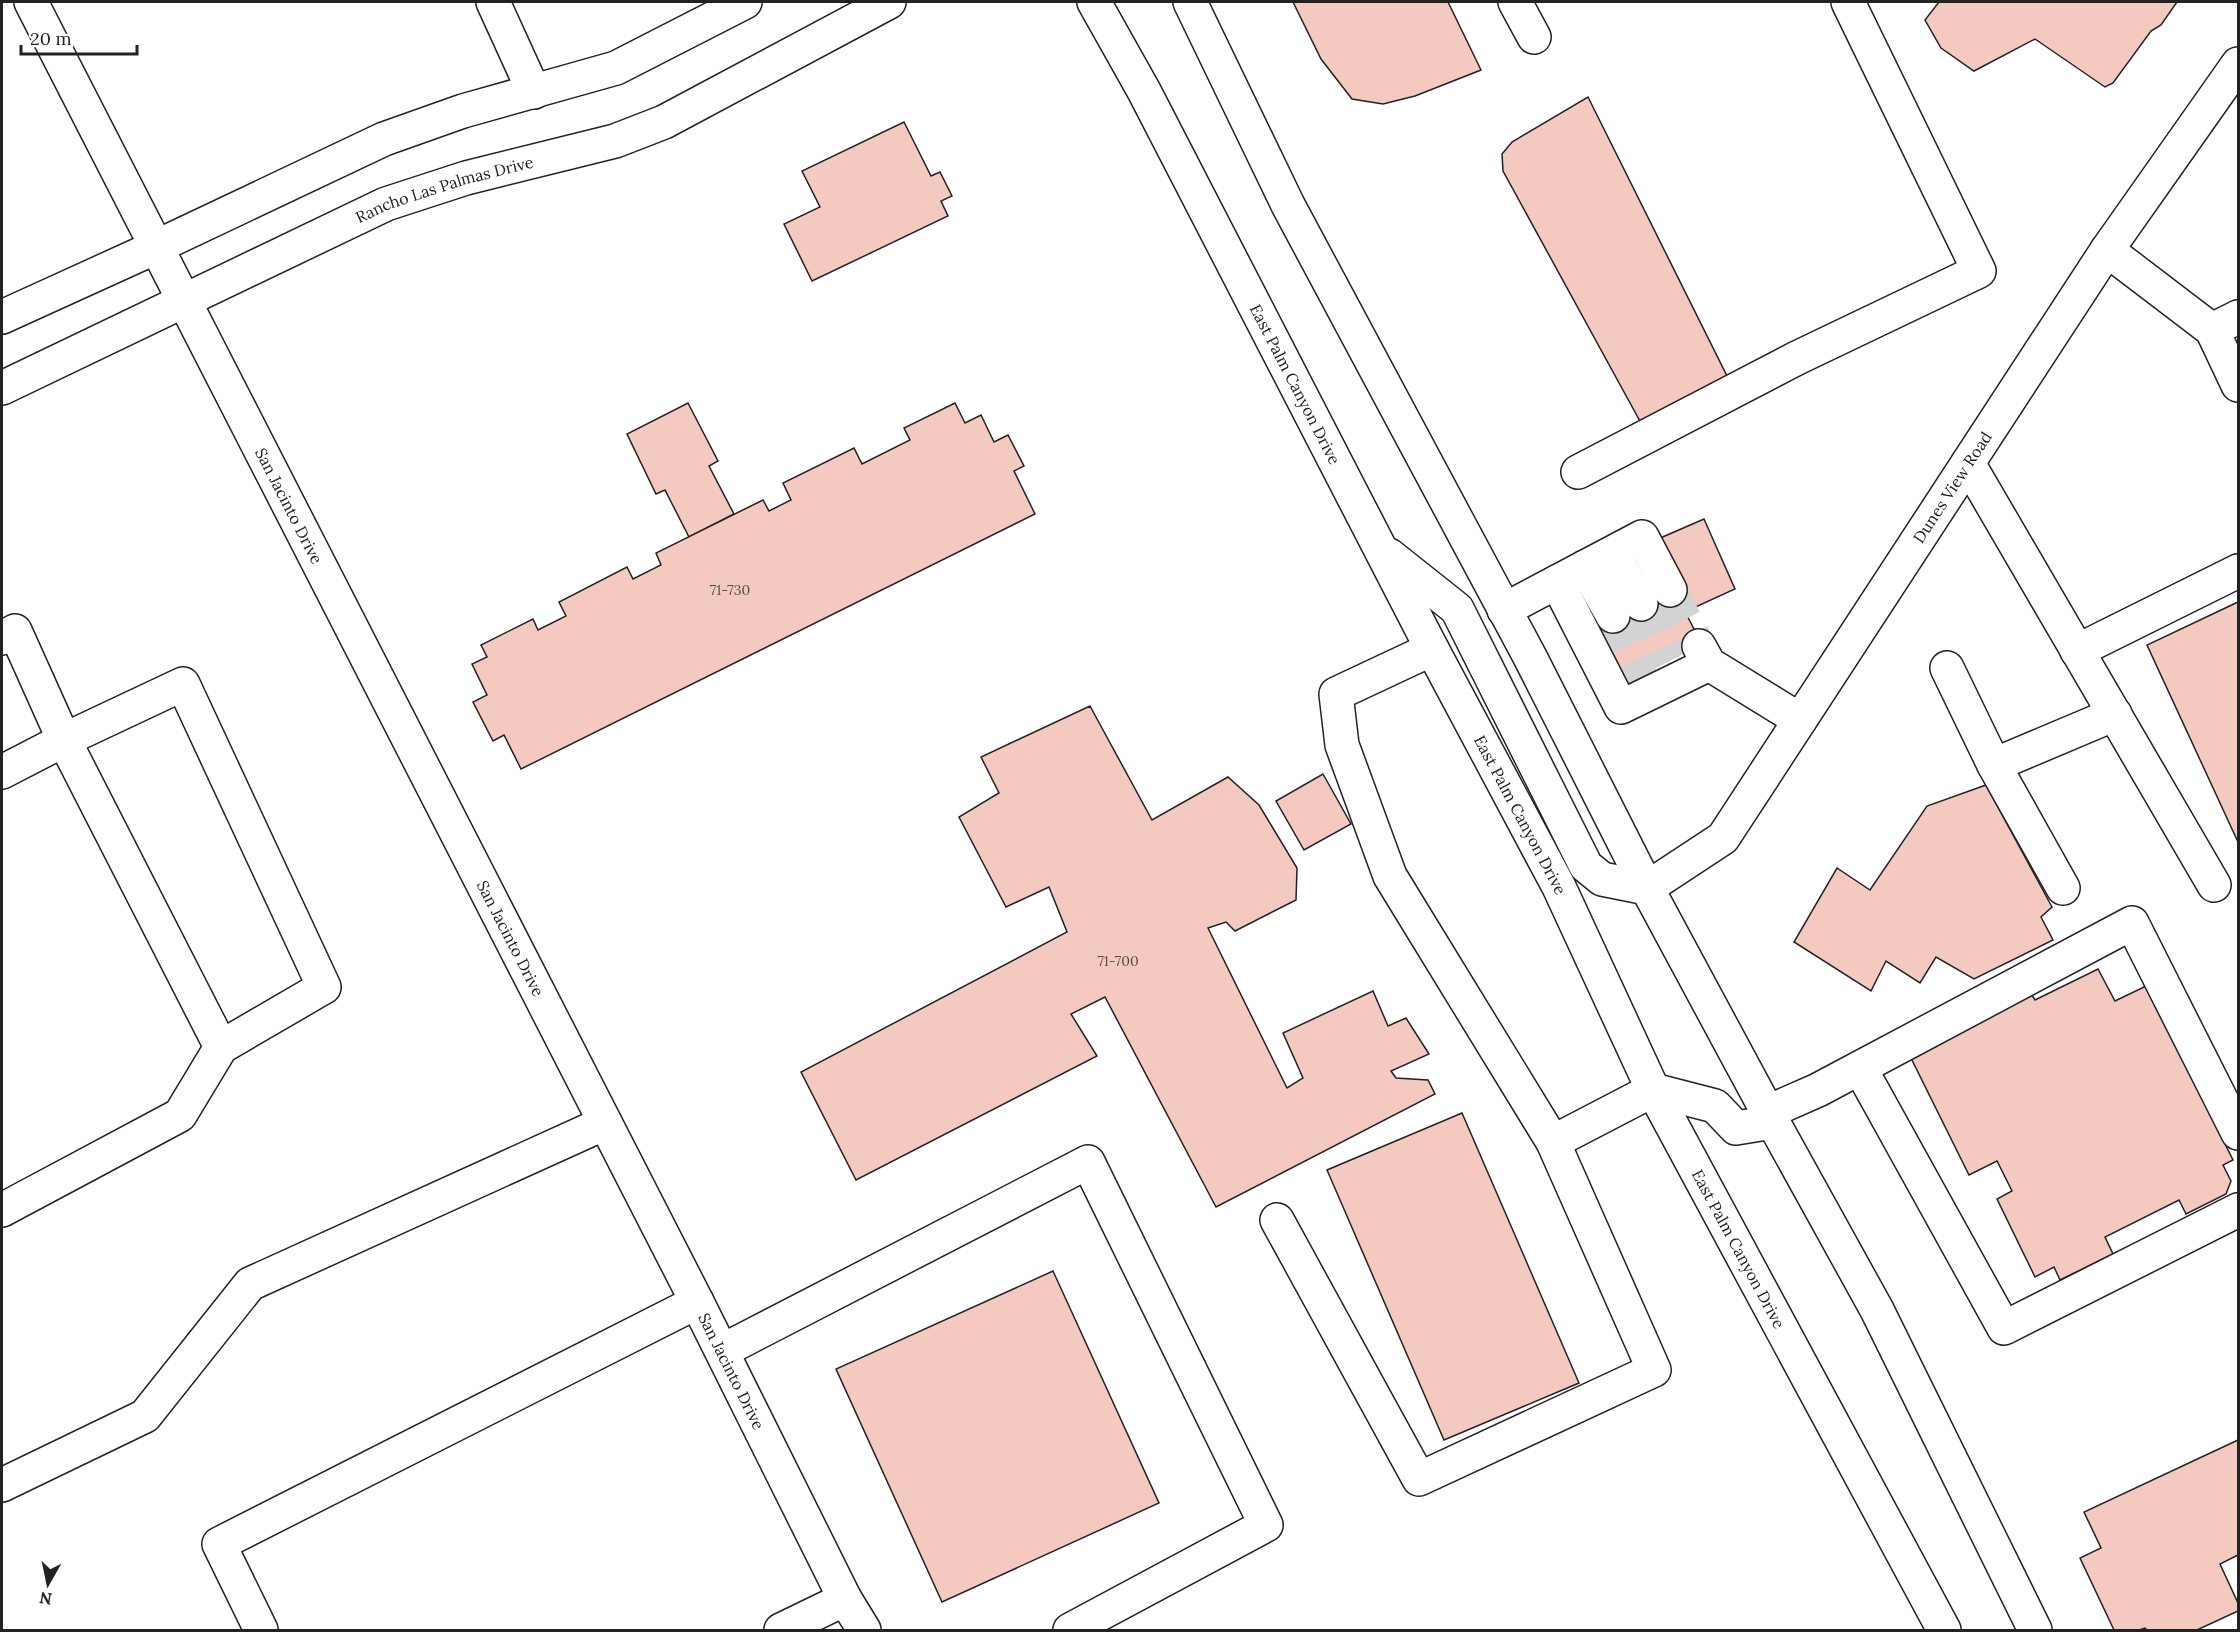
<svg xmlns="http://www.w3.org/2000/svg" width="2240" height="1632" viewBox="0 0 2240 1632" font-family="Lora,serif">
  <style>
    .building { fill: #f3c9c0; stroke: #222; stroke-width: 1.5 }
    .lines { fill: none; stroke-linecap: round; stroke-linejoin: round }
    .minor-tunnel { stroke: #d3d3d3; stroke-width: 33; stroke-dasharray: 33 16; stroke-linecap: butt }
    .minor-casing { stroke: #222; stroke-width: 36 }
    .major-casing { stroke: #222; stroke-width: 36 }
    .minor { stroke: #fff; stroke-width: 33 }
    .major { stroke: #fff; stroke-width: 33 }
    .labels { text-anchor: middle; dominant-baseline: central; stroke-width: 4.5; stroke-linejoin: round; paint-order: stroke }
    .number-label { font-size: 14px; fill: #564c4a }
    .street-label { font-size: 16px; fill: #222; stroke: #fff }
  </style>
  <rect width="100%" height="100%" fill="#fff"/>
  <g class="building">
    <path d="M1293 2H1448L1481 70 1415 96 1383 104 1352 99 1321 59Z"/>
    <path d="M1939 2H2177L2161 25 2151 31 2113 83 2105 87 2035 39 1974 71 1941 48 1925 20Z"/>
    <path d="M1588 97 1728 378 1641 423 1503 171 1502 154 1512 142Z"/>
    <path d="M904 122 931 176 940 172 952 196 941 201 948 216 812 281 784 224 820 207 802 171Z"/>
    <path d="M688 403 718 461 709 466 734 514 689 537 665 490 656 494 627 434Z"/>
    <path d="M955 403 965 423 981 415 994 442 1008 435 1024 466 1014 471 1035 514 521 769 504 735 493 741 473 702 487 695 472 664 487 657 481 645 533 619 538 630 566 616 559 602 627 567 633 579 661 565 656 553 763 500 769 511 791 500 783 483 854 448 862 464 910 440 904 428Z"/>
    <path d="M1704 519 1735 589 1689 610 1658 539Z"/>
    <path d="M1669 580 1699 639 1616 680 1586 621Z"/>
    <path d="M2238 602V842L2147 645Z"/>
    <path d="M1090 706 1152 820 1228 777 1259 805 1297 868 1296 900 1235 931 1226 922 1208 928 1287 1088 1303 1078 1283 1033 1373 991 1388 1026 1406 1018 1429 1054 1391 1071 1396 1078 1428 1080 1435 1094 1216 1207 1105 997 1071 1014 1097 1056 856 1180 801 1072 1067 932 1049 887 1006 907 959 817 999 793 981 757Z"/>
    <path d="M1323 774 1351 824 1304 850 1276 801Z"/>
    <path d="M1986 785 2052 907 2041 917 2053 940 1974 979 1936 957 1920 983 1886 961 1871 991 1794 942 1837 868 1870 890 1927 806Z"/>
    <path d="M2098 969 2115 1001 2146 986 2233 1160 2223 1165 2231 1181 2226 1194 2186 1214 2179 1200 2105 1237 2113 1254 2060 1280 2054 1267 2035 1277 1997 1199 2012 1191 1997 1161 1969 1175 1908 1052 2030 992 2035 1000Z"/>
    <path d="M1462 1113 1579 1383 1444 1440 1327 1170Z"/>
    <path d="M1053 1271 1159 1503 942 1602 836 1369Z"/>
    <path d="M2238 1440V1555L2220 1564 2238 1603V1611L2197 1630H2147L2145 1628 2139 1630H2114L2080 1558 2101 1548 2084 1512Z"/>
  </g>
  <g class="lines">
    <g class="minor-tunnel">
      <path d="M1670 590 1699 646"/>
      <path d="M1641 604 1670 661"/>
      <path d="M1613 616 1642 678"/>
    </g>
    <g class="minor-casing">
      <g id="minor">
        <path id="s1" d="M31 2 697 1302 845 1599 864 1630"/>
        <path d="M493 2 534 92"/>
        <path d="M1515 2 1534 37"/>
        <path d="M2107 250 2212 330 2238 385"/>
        <path d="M2 317 156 247 384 139 463 111 616 68 745 2"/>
        <path d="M2212 330 2238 317"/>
        <path id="s2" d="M2 388 386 204 466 178 615 141 664 122 889 2"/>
        <path d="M1968 463 2214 885"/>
        <path d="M1578 472 1797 358 1979 271 1848 2"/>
        <path d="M1613 553 1641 604"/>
        <path d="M1585 567 1613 616"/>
        <path d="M1557 582 1621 707 1709 664"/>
        <path d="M1504 610 1642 537 1670 590"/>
        <path d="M2 638 15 631 64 740 183 684 324 987 221 1047 180 1115 2 1210"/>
        <path d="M1699 646 1709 664 1800 720"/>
        <path d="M2077 651 2238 571"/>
        <path d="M1947 668 1994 765 2115 714"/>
        <path d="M1994 765 2063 888"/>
        <path d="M2 772 64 740 221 1047"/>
        <path id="s3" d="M1647 888 1723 838 2107 250 2238 64"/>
        <path d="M1860 1068 2004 1328 2238 1210"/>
        <path d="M1768 1112 1818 1090 2132 923 2238 1133"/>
        <path d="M1553 1142 1653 1090 1715 1106 1736 1128 1773 1122"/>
        <path d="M1277 1220 1419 1479 1654 1370 1553 1142 1390 876 1342 745 1336 694 1432 649"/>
        <path d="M722 1351 1088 1162 1266 1525 1070 1630"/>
        <path d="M2 1485 145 1416 250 1284 605 1123"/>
        <path d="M261 1630 219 1544 697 1302"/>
        <path d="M781 1630 845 1599"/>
      </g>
    </g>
    <g class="major-casing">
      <g id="major">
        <path id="s4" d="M1094 2 1144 91 1432 649 1559 887 1653 1090 1944 1630"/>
        <path d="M1190 2 1288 205 1530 657 1647 888 1773 1122 1877 1310 2035 1630"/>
        <path d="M1389 555 1457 609 1586 866 1602 879 1647 888"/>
      </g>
    </g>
    <use href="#minor" class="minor"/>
    <use href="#major" class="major"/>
  </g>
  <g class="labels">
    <g class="number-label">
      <text x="730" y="590">71-730</text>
      <text x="1118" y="961">71-700</text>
    </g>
    <g class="street-label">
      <text stroke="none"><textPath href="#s2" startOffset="486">Rancho Las Palmas Drive</textPath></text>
      <text stroke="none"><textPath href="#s4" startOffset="432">East Palm Canyon Drive</textPath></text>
      <text stroke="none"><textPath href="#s3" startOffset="510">Dunes View Road</textPath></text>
      <text stroke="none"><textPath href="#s1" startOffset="566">San Jacinto Drive</textPath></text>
      <text stroke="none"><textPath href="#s4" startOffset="918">East Palm Canyon Drive</textPath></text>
      <text stroke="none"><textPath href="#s1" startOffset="1052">San Jacinto Drive</textPath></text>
      <text stroke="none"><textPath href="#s4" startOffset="1404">East Palm Canyon Drive</textPath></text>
      <text stroke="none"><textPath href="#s1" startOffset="1538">San Jacinto Drive</textPath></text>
    </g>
  </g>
  <rect width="2240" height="1632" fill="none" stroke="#222222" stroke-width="6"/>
  <g transform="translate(48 1584) rotate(189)" stroke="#ffffff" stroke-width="4.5" paint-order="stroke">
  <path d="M0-4.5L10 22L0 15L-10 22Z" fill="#222222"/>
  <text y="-9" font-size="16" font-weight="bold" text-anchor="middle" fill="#222222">N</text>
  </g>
  <path d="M21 45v9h116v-9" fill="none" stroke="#222222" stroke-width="3"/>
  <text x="30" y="45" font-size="18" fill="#222222" stroke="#ffffff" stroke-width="4.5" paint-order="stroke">20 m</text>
</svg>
